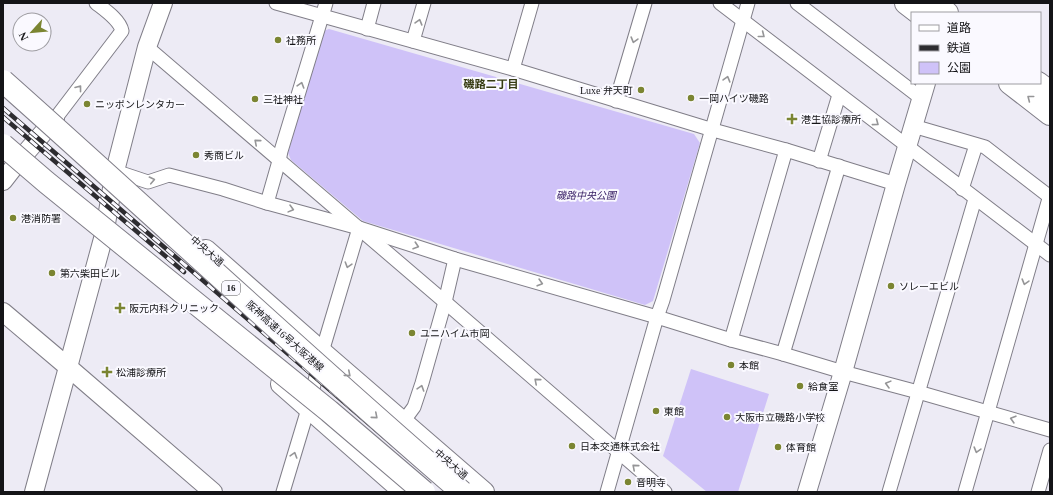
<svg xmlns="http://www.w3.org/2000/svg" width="1053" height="495" viewBox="0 0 1053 495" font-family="'Times New Roman','Noto Sans JP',serif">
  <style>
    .green { fill: #cfc2f8 }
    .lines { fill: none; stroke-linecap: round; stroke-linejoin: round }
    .street-casing { stroke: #807e88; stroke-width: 15 }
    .secondary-casing { stroke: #807e88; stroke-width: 20 }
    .primary-casing { stroke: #807e88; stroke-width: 22 }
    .highway-casing { stroke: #807e88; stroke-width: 24 }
    .street { stroke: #fff; stroke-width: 13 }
    .secondary { stroke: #fff; stroke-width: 18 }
    .primary { stroke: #fff; stroke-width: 20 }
    .highway { stroke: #fff; stroke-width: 22 }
    .rail-casing { stroke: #2d2c30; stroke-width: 4.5 }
    .rail { stroke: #faf9ff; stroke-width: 3; stroke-dasharray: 9; stroke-linecap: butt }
    .highway-bridge-casing { stroke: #807e88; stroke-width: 24; stroke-linecap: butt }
    .highway-bridge { stroke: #fff; stroke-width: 22 }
    .oneway { stroke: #959597 }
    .poi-dot { fill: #7b8532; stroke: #faf9ff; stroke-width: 1.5 }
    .labels { text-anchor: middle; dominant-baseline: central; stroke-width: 4; stroke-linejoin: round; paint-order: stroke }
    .shield { fill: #faf9ff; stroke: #59595d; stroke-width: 1 }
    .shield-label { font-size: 9px; font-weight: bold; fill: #141417 }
    .poi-label { font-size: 10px; fill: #141417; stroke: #faf9ff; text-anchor: start }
    .park-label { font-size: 10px; font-style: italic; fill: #3b2268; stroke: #faf9ff }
    .street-label { font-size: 10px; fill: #141417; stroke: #faf9ff }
    .neighbourhood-label { font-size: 11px; font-weight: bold; fill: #363b13; stroke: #faf9ff }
  </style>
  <rect width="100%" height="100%" fill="#edebf5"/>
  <g class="green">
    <path d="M329 29 694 134 700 143 653 301 645 305 363 221 291 160 288 153 323 31Z"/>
    <path d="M691 369 769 394 738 492H707L663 456Z"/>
  </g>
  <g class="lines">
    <g class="street-casing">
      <g id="street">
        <path d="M276 3 513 69 713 130 786 150 896 184"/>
        <path d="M720 3 1050 255"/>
        <path d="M797 3 921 98"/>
        <path d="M367 29 374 3"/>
        <path d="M413 41 424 3"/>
        <path d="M147 47 445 302 665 492"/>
        <path d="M513 69 532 3"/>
        <path d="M616 101 645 3"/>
        <path d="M55 119 122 31C120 20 105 10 96 3"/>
        <path d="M913 126 985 147 1050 197"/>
        <path d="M819 161 839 95"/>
        <path d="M115 171 148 182 169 175 223 189 267 203 359 228 455 259 657 317 731 340 783 354 843 372 918 392 1050 430"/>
        <path d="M962 189 976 145"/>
        <path d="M267 203 279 161 281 151 326 3"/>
        <path d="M731 340 786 150"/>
        <path d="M783 354 839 166"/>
        <path d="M403 422 414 407 422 383 445 302 455 259"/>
        <path d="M283 492 308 409 322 352 359 228"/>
        <path d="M607 492 657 317 663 300 748 3"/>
        <path d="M889 492 975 199"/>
        <path d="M965 492 1050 195"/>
        <path d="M1038 492 1050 450"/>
      </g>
    </g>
    <g class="secondary-casing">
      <g id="secondary">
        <path d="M3 181 17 163 55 119"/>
        <path d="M3 312 68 367 213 492"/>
        <path d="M34 492 104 235 115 171 147 47 163 3"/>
        <path d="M807 492 843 372 896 184 926 83"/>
      </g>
    </g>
    <g class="primary-casing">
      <g id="primary">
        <path d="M206 250 322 352 484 492"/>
        <path d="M281 384 404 492"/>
      </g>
    </g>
    <g class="highway-casing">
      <g id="highway">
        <path d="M906 3 919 13"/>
        <path d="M934 3 947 13"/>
        <path d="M1010 83 1050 114"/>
        <path d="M1038 83 1050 92"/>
      </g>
    </g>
    <use href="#street" class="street"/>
    <use href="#secondary" class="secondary"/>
    <use href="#primary" class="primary"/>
    <use href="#highway" class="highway"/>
    <g class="rail-casing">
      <g id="rail">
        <path d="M3 108 448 492"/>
        <path d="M3 117 184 272"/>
      </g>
    </g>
    <use href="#rail" class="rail"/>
    <g class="highway-bridge-casing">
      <g id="highway-bridge">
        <path d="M3 81C156 217 306 358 462 492"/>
        <path d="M3 145 46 182 329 411 424 492"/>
      </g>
    </g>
    <use href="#highway-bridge" class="highway-bridge"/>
  </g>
  <defs><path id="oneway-chevron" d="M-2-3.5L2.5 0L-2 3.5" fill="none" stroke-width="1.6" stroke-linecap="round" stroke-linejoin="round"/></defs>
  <g class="oneway">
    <use href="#oneway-chevron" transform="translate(419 22) rotate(-74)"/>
    <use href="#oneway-chevron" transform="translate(762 35) rotate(38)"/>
    <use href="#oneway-chevron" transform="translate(634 40) rotate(106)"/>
    <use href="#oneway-chevron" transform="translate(727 79) rotate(-74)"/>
    <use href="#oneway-chevron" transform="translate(301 85) rotate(-73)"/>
    <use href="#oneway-chevron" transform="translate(79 88) rotate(-52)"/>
    <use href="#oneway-chevron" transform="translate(1030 98) rotate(-142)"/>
    <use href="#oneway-chevron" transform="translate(876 123) rotate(37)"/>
    <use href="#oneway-chevron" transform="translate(257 142) rotate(-139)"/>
    <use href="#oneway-chevron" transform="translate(152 180) rotate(-12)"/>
    <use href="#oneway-chevron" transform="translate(291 209) rotate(15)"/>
    <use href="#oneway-chevron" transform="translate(416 246) rotate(18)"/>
    <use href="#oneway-chevron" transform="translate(348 265) rotate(107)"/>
    <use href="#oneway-chevron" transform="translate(1025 282) rotate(106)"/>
    <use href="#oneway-chevron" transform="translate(540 283) rotate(16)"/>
    <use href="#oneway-chevron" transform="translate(348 374) rotate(41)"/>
    <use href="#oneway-chevron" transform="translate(537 381) rotate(-139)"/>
    <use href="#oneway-chevron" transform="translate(888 384) rotate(-165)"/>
    <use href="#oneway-chevron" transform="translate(421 388) rotate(-72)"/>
    <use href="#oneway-chevron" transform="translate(375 416) rotate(41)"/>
    <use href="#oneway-chevron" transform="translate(1013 419) rotate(-164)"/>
    <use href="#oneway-chevron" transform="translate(977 450) rotate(106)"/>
    <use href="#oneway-chevron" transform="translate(294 455) rotate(-73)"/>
    <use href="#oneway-chevron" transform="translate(635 467) rotate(-139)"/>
  </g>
  <g class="poi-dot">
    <circle cx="278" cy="40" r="4"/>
    <circle cx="641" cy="90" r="4"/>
    <circle cx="691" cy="98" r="4"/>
    <circle cx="255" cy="99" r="4"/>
    <circle cx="87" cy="104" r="4"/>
    <path d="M790 113h4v4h4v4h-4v4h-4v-4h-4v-4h4z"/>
    <circle cx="196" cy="155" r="4"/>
    <circle cx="13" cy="218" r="4"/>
    <circle cx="52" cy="273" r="4"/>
    <circle cx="891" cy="286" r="4"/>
    <path d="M118 302h4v4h4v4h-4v4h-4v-4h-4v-4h4z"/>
    <circle cx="412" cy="333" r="4"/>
    <circle cx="731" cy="365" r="4"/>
    <path d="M105 366h4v4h4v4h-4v4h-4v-4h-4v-4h4z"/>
    <circle cx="800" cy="386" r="4"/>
    <circle cx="656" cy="411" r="4"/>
    <circle cx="727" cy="417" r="4"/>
    <circle cx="572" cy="446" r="4"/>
    <circle cx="778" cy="447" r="4"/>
    <circle cx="628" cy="482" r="4"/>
  </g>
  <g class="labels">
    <rect class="shield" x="222" y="281" width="18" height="14" rx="3"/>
    <g class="shield-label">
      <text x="231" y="288">16</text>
    </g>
    <g class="poi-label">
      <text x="286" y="40">社務所</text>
      <text x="633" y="90" text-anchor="end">Luxe 弁天町</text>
      <text x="699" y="98">一岡ハイツ磯路</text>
      <text x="263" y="99">三社神社</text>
      <text x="95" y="104">ニッポンレンタカー</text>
      <text x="801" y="119">港生協診療所</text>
      <text x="204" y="155">秀商ビル</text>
      <text x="21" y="218">港消防署</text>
      <text x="60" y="273">第六柴田ビル</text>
      <text x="899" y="286">ソレーエビル</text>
      <text x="129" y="308">阪元内科クリニック</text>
      <text x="420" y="333">ユニハイム市岡</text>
      <text x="739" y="365">本館</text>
      <text x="116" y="372">松浦診療所</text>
      <text x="808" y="386">給食室</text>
      <text x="664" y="411">東館</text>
      <text x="735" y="417">大阪市立磯路小学校</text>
      <text x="580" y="446">日本交通株式会社</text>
      <text x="786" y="447">体育館</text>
      <text x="636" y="482">音明寺</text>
    </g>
    <g class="park-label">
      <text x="586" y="195">磯路中央公園</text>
    </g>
    <g class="street-label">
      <text transform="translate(207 251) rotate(41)">中央大通</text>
      <text transform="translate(285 336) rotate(42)">阪神高速16号大阪港線</text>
      <text transform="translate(451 464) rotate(41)">中央大通</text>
    </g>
    <g class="neighbourhood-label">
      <text x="491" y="84">磯路二丁目</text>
    </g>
  </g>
  <rect width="1053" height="495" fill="none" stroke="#141417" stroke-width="8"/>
  <rect x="911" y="12" width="130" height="72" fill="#faf9ff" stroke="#9e9da2"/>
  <rect x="919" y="25" width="20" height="6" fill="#ffffff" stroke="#9e9da2"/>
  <text x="947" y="32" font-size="12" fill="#141417">道路</text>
  <rect x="919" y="45" width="20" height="6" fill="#2d2c30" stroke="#9e9da2"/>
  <text x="947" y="52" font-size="12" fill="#141417">鉄道</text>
  <rect x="919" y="62" width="20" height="12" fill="#cfc2f8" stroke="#9e9da2"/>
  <text x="947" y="72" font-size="12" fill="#141417">公園</text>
  <g transform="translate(32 32) rotate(243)"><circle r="19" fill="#faf9ff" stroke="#9e9da2"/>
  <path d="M0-3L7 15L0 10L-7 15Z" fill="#7b8532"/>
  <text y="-6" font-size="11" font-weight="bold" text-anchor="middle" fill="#141417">N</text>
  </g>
</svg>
